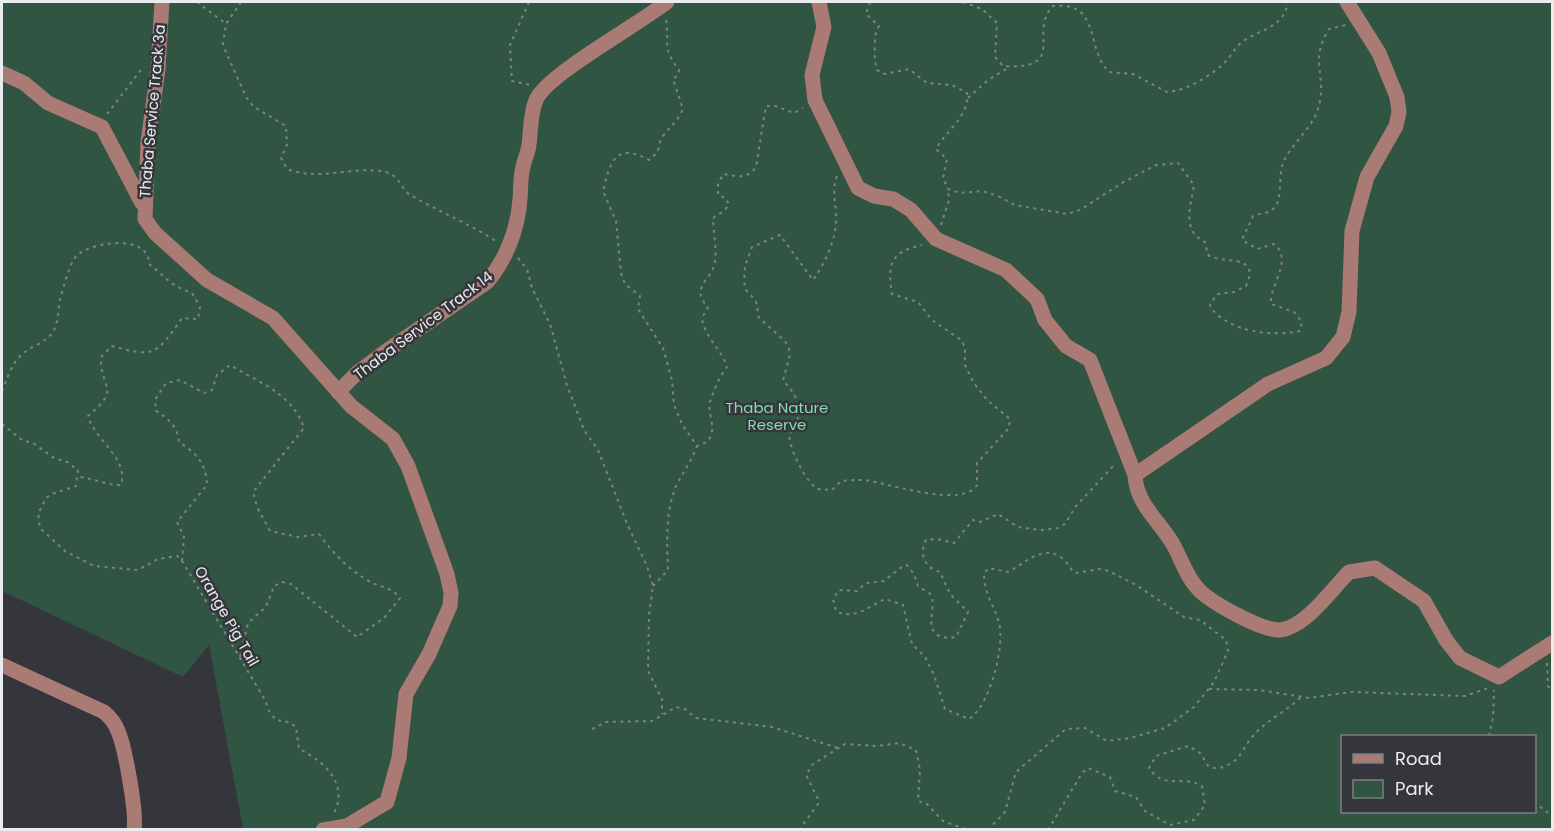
<svg xmlns="http://www.w3.org/2000/svg" width="1554" height="831" viewBox="0 0 1554 831" font-family="Poppins,sans-serif">
  <style>
    .green { fill: #305542; fill-rule: evenodd }
    .lines { fill: none; stroke-linecap: round; stroke-linejoin: round }
    .path { stroke: #808185; stroke-width: 2; stroke-dasharray: 3 4.5; stroke-linecap: butt }
    .minor { stroke: #aa7a74; stroke-width: 15 }
    .labels { text-anchor: middle; dominant-baseline: central; stroke-width: 5; stroke-linejoin: round; paint-order: stroke }
    .street-label { font-size: 15px; fill: #eaecef; stroke: #35363b }
    .park-label { font-size: 15px; fill: #84dcaf; stroke: #35363b }
  </style>
  <rect width="100%" height="100%" fill="#35363b"/>
  <path class="green" d="M2 2H1552V829H243L209 645 183 677 2 591ZM1342 736H1534V812H1342Z"/>
  <g class="lines">
    <g class="path">
      <path d="M197 2 225 23"/>
      <path d="M241 2 226 24 223 44 226 52 246 97 254 107 286 126 287 145 281 158 287 169C321 182 352 165 386 172 401 176 400 190 412 196 440 212 470 224 497 242"/>
      <path d="M529 2 510 45 512 81 530 85"/>
      <path d="M870 2 866 14 879 26C873 33 874 60 877 70L885 74 909 69 927 83 952 85 967 93C971 114 945 132 936 149L947 159 943 178 948 189 960 193 982 191 998 196 1015 205 1067 214 1080 210 1122 183 1156 165 1178 163 1194 185C1192 200 1184 220 1195 235 1199 240 1203 238 1206 244L1207 254C1219 266 1262 251 1246 286L1234 292 1217 294 1210 305 1211 308C1230 332 1271 337 1300 331L1302 322 1294 312 1271 304C1269 285 1294 260 1274 244L1257 249 1242 240 1253 216C1260 213 1269 214 1274 208 1283 199 1278 176 1283 163 1293 140 1316 127 1320 101 1325 72 1310 59 1329 29L1346 25"/>
      <path d="M963 2 982 9 997 23 995 57 1003 66C1070 70 1027 32 1053 6 1102 1 1085 49 1109 72L1133 74 1167 92C1187 91 1214 74 1227 60 1232 54 1236 47 1242 42 1261 28 1283 29 1288 2"/>
      <path d="M666 20C670 46 661 46 679 70L678 75 673 79 683 109C676 124 671 125 663 136 656 147 663 149 649 160 616 142 610 161 603 191L616 221 621 273 625 284 640 296 638 309 663 348 672 380 674 405 682 424 697 446C724 439 706 414 710 402 714 390 719 377 727 367 721 348 704 337 702 318L708 307C690 289 710 280 714 266 718 252 713 232 713 218L724 211 729 204 725 198 718 195V185L723 174C737 176 747 180 756 167L766 106H775L794 113 803 108"/>
      <path d="M968 98 988 80 1008 68"/>
      <path d="M107 114 144 66"/>
      <path d="M837 176C832 190 835 200 836 213 838 236 826 262 813 280L780 235 752 247 745 266 744 282 746 290 756 301 759 318 785 341 789 349 790 354 783 381C801 397 804 418 789 435 790 450 806 483 818 489L832 490 841 481C849 480 857 480 865 480 888 483 962 509 977 485V463L1009 428 1010 419 987 400 973 382 965 365V347L961 340 932 320 918 302 892 294C887 263 891 252 922 245"/>
      <path d="M941 225 949 200 948 190"/>
      <path d="M518 258 527 269 532 288 550 324 567 385 584 430 598 450 628 526 647 566 653 586 649 615 648 671 662 699V714"/>
      <path d="M2 391C8 377 12 361 25 352 35 344 48 342 54 330 59 320 58 309 60 299 64 286 68 270 74 259 84 242 150 232 149 264 167 278 169 285 192 293L200 307 198 319 182 318C156 355 155 358 112 346L101 357C100 389 122 388 88 416 95 441 129 458 121 485 106 485 95 479 80 477"/>
      <path d="M2 424 22 440 33 443 54 458 67 462 78 470 76 486 52 494 46 498 39 512 38 521 42 530 65 551 94 566 138 570 158 559 177 556 182 561 265 700 269 711 276 720 289 722 296 727 299 749C324 761 349 784 334 813"/>
      <path d="M182 561 184 537 177 522 207 485C206 463 197 454 179 442 177 425 168 419 155 410L156 398 166 383 180 380 204 393 212 390 217 375 230 365C259 383 292 393 304 428L253 492 257 507 270 531 298 537 319 534C333 553 347 568 367 580 379 588 391 586 400 598L384 618 357 637 291 584 282 582 274 586 266 607 248 623 240 657"/>
      <path d="M653 586 668 570C667 541 665 511 677 484 684 471 692 460 697 446"/>
      <path d="M1547 663 1548 686 1552 692"/>
      <path d="M1209 689 1259 690 1309 698 1351 692 1465 696 1488 688"/>
      <path d="M592 729 606 722 652 721 676 707 685 709 696 718 772 727 838 748"/>
      <path d="M1489 736 1493 718 1494 690"/>
      <path d="M1534 802 1552 816"/>
      <path d="M799 830 818 804V799L806 775 813 764 845 744 877 746 899 743 916 750 920 770 918 801 927 804 943 821 968 830"/>
      <path d="M988 830 1005 812 1016 772 1066 729 1085 728 1107 741 1130 738 1165 728 1194 707 1214 682 1228 651 1226 640 1200 620 1184 617 1136 585 1109 571 1099 569 1075 573C1070 569 1068 563 1063 559 1044 542 1023 565 1008 572L989 568 984 573C984 594 994 605 999 623 1005 647 990 705 969 719L945 709 934 675 925 657 912 644 903 605 885 599C870 606 853 621 836 611L833 599 839 590 857 591 866 583 884 581 903 566 907 565 914 574 918 586C921 589 928 591 930 594 940 606 915 642 956 637L968 612 950 594 940 572C924 568 919 553 926 540L937 539 954 543 973 520 980 522 998 514 1018 527 1041 530 1058 528 1065 524 1076 506 1116 463"/>
      <path d="M1048 830 1082 773 1088 768 1110 777 1115 791 1136 797 1145 811 1170 825 1194 820 1205 805 1202 786C1181 774 1165 791 1149 768L1156 756 1188 746 1200 753 1209 767C1217 769 1224 768 1231 763 1241 758 1245 745 1252 737 1266 720 1286 712 1301 697"/>
      <path d="M1506 830H1518"/>
    </g>
    <g class="minor">
      <path d="M162 2 158 69 148 142 145 219 155 233 207 280 273 318 351 406 393 439 408 466 447 574 451 593 450 606 429 654 406 694 399 758 387 802 347 826 323 830"/>
      <path d="M819 2 824 27 812 75 815 100 858 188 874 196 893 199 911 210 936 239 1006 270 1037 299 1045 320 1066 346 1090 360 1135 475C1136 505 1161 522 1174 546 1182 561 1187 578 1199 590 1212 603 1262 631 1280 630 1306 627 1332 589 1349 572L1375 568 1424 601 1446 640 1460 658 1499 677 1552 643"/>
      <path d="M2 73 24 83 48 103 102 127 142 203"/>
      <path d="M338 392 357 373 385 352 487 282C506 260 518 229 520 199 521 189 520 177 523 167 524 160 528 153 529 145 531 131 530 114 536 100 546 75 641 23 667 2"/>
      <path d="M1135 475 1268 384 1326 358 1343 337 1349 312 1352 231 1367 177 1396 126 1399 112 1397 97 1379 53 1347 2"/>
      <path d="M2 665 104 712C110 717 115 723 118 731 125 747 137 813 134 830"/>
    </g>
  </g>
  <g class="labels">
    <g class="street-label">
      <text transform="translate(152 111) rotate(-85)">Thaba Service Track 3a</text>
      <text transform="translate(423 325) rotate(-37)">Thaba Service Track 14</text>
      <text transform="translate(227 616) rotate(60)">Orange Pig Tail</text>
    </g>
    <g class="park-label">
      <text x="777" y="407">Thaba Nature<tspan x="777" dy="17">Reserve</tspan></text>
    </g>
  </g>
  <rect width="1554" height="831" fill="none" stroke="#eaecef" stroke-width="6"/>
  <rect x="1341" y="735" width="195" height="78" fill="#35363b" stroke="#7d7f83" stroke-width="1.5"/>
  <rect x="1353" y="754" width="30" height="9" fill="#aa7a74" stroke="#7d7f83" stroke-width="1.5"/>
  <text x="1395" y="765" font-size="18" fill="#eaecef">Road</text>
  <rect x="1353" y="780" width="30" height="18" fill="#305542" stroke="#7d7f83" stroke-width="1.5"/>
  <text x="1395" y="795" font-size="18" fill="#eaecef">Park</text>
</svg>
